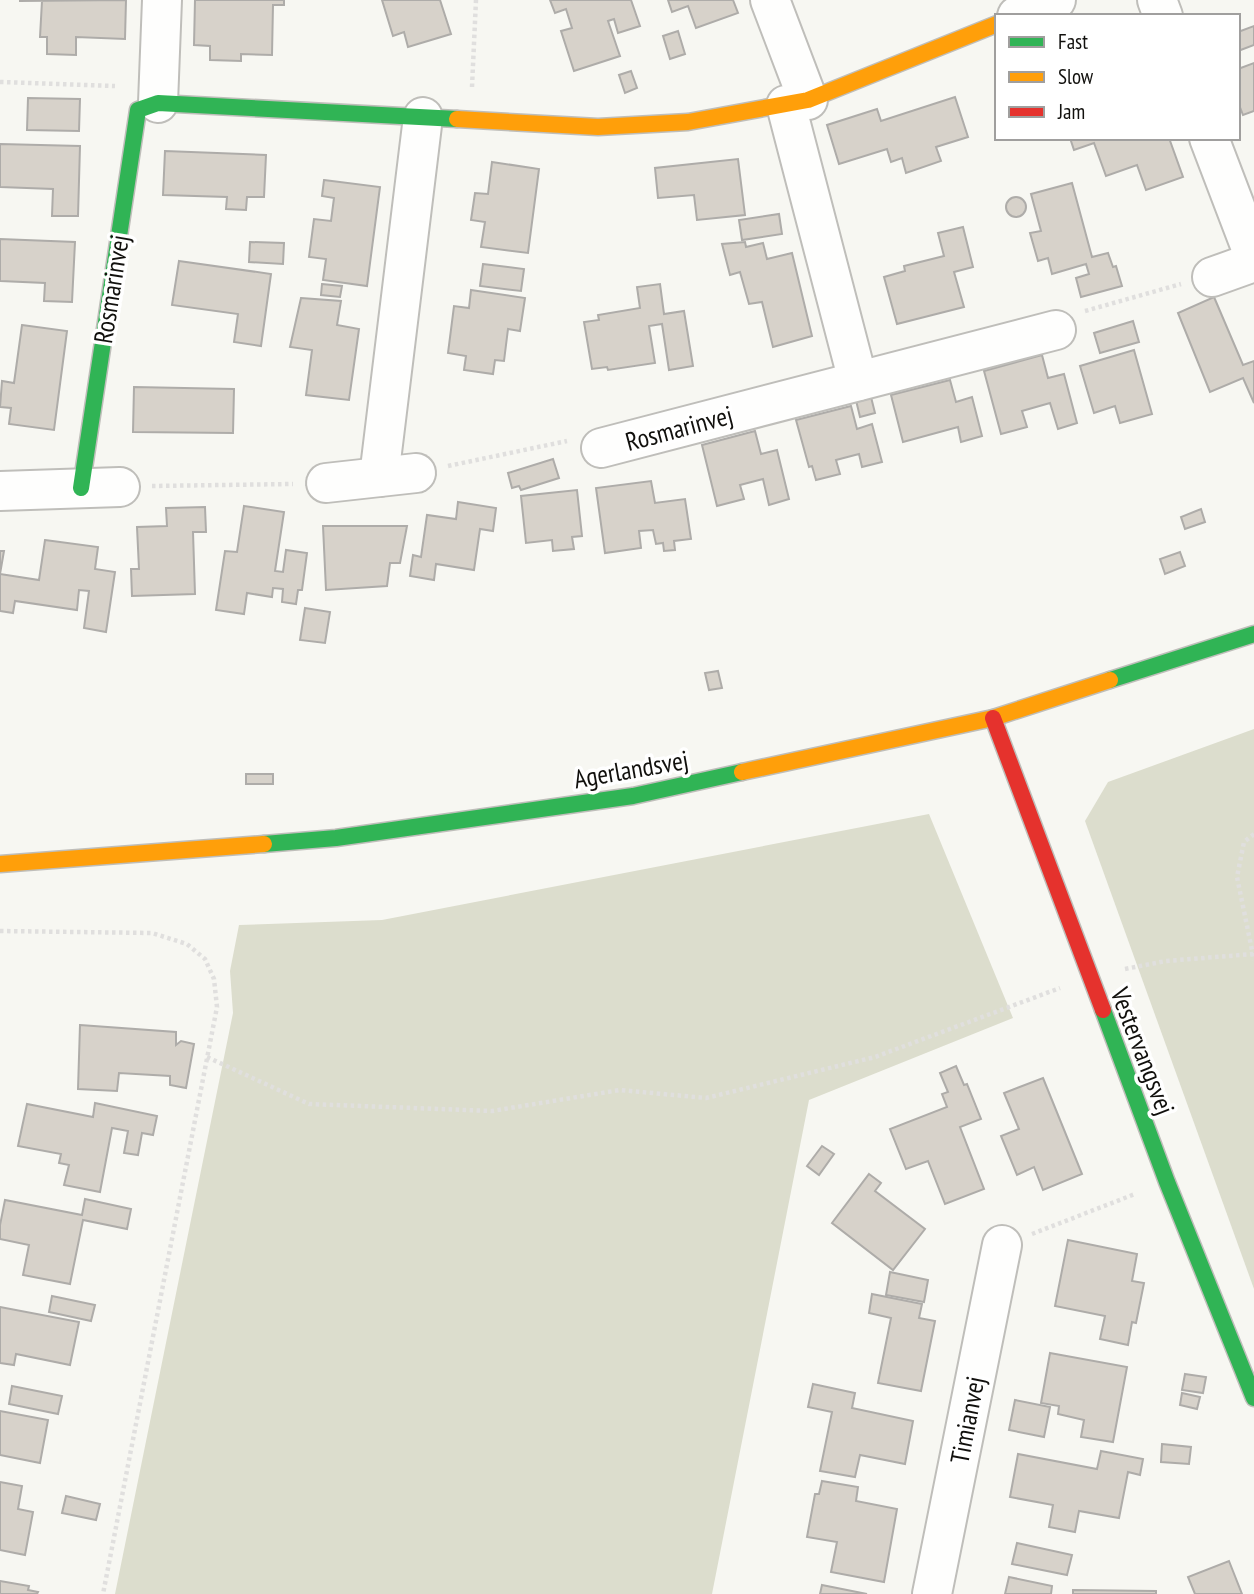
<svg xmlns="http://www.w3.org/2000/svg" width="1254" height="1594" viewBox="0 0 1254 1594" font-family="'PT Sans Narrow',sans-serif">
  <style>
    .green { fill: #dcddcd }
    .building { fill: #d7d2ca; stroke: #aeaca9; stroke-width: 2 }
    .lines { fill: none; stroke-linecap: round; stroke-linejoin: round }
    .street-casing { stroke: #bfbeba; stroke-width: 42 }
    .fast-casing { stroke: #bfbeba; stroke-width: 19 }
    .slow-casing { stroke: #bfbeba; stroke-width: 19 }
    .jam-casing { stroke: #bfbeba; stroke-width: 19 }
    .path { stroke: #e0dfde; stroke-width: 4.5; stroke-dasharray: 3.5 3.5; stroke-linecap: butt }
    .street { stroke: #fefefd; stroke-width: 38 }
    .fast { stroke: #30b455; stroke-width: 16 }
    .slow { stroke: #ff9f0a; stroke-width: 16 }
    .jam { stroke: #e5322d; stroke-width: 16 }
    .labels { text-anchor: middle; dominant-baseline: central; stroke-width: 7; stroke-linejoin: round; paint-order: stroke }
    .street-label { font-size: 26px; fill: #11100d; stroke: #fff }
  </style>
  <rect width="100%" height="100%" fill="#f7f7f2"/>
  <g class="green">
    <path d="M1254 729V1289L1085 821 1108 782Z"/>
    <path d="M929 814 1013 1018 809 1100 712 1594H115L233 1013 230 971 239 925 382 920Z"/>
  </g>
  <g class="building">
    <path d="M126 0 125 39 76 37V55L47 54V37H40L42 1H19Z"/>
    <path d="M195 0H284V5H273L272 55 241 54V61L210 60V46L194 45Z"/>
    <path d="M382 0H440L451 34 408 47 404 32 393 36Z"/>
    <path d="M550 0H631L640 26 618 33 614 19 608 21 620 56 574 71 561 31 572 28 566 9 555 13Z"/>
    <path d="M668 0H733L738 13 696 28 688 6 672 12Z"/>
    <path d="M1254 26V45L1238 51V32Z"/>
    <path d="M678 31 685 54 670 59 663 36Z"/>
    <path d="M1254 63V111L1243 115 1238 102V69Z"/>
    <path d="M631 71 637 88 625 93 619 75Z"/>
    <path d="M955 97 968 137 936 147 941 161 906 173 902 158 891 162 887 149 839 164 827 125 877 109 881 121Z"/>
    <path d="M28 98 80 99 79 131 27 130Z"/>
    <path d="M1070 138H1169L1183 177 1146 190 1137 165 1106 176 1094 143 1074 150Z"/>
    <path d="M0 144 80 146 78 216H52L53 189 0 187Z"/>
    <path d="M165 151 266 155 264 197H247L246 210 226 209 227 197 163 195Z"/>
    <path d="M738 159 745 215 697 220 694 195 658 198 655 168Z"/>
    <path d="M492 162 539 169 528 253 481 247 485 222 471 220 475 193 488 194Z"/>
    <path d="M324 180 380 187 367 286 323 280 326 259 309 257 314 219 331 221 334 198 322 196Z"/>
    <path d="M1072 183 1092 257 1108 253 1113 267 1116 266 1122 286 1081 297 1076 278 1089 274 1086 264 1052 274 1048 258 1038 261 1030 233 1041 231 1031 194Z"/>
    <circle cx="1016" cy="207" r="10"/>
    <path d="M779 214 782 234 742 240 739 220Z"/>
    <path d="M963 227 973 267 954 272 964 307 897 324 884 277 905 271 904 266 944 256 938 233Z"/>
    <path d="M0 239 75 242 72 302 44 301 45 283 0 281Z"/>
    <path d="M250 242 284 243 283 264 249 262Z"/>
    <path d="M745 242 746 247 763 243 767 259 792 253 812 336 773 347 762 302 749 304 740 272 730 275 722 244Z"/>
    <path d="M179 261 271 274 261 346 234 342 238 314 172 305Z"/>
    <path d="M483 264 524 269 521 291 480 286Z"/>
    <path d="M322 284 342 286 340 297 321 295Z"/>
    <path d="M660 284 664 314 684 311 693 366 669 370 662 324 649 326 655 363 608 370 607 367 592 369 584 322 599 320 598 315 640 308 637 287Z"/>
    <path d="M471 290 525 298 520 331 508 329 504 361 495 360 493 374 464 370 466 356 448 353 454 306 469 308Z"/>
    <path d="M1214 297 1243 365 1254 361V403L1243 378 1210 392 1178 313Z"/>
    <path d="M301 298 341 301 337 325 359 329 349 400 306 395 312 350 290 347Z"/>
    <path d="M1133 321 1139 342 1100 353 1094 333Z"/>
    <path d="M22 325 67 331 54 430 9 424 11 408 0 407 2 381 14 383Z"/>
    <path d="M1134 350 1152 414 1120 423 1115 406 1094 413 1080 366Z"/>
    <path d="M1042 355 1048 378 1064 374 1077 423 1058 429 1050 403 1022 411 1027 427 1001 434 984 371Z"/>
    <path d="M950 380 956 402 972 397 982 436 961 442 958 427 903 442 891 395Z"/>
    <path d="M134 387 234 389 233 433 133 432Z"/>
    <path d="M870 393 875 413 860 417 855 396Z"/>
    <path d="M851 406 857 429 872 424 882 462 862 467 859 454 836 460 840 474 816 480 812 466 809 467 796 420Z"/>
    <path d="M755 431 761 454 777 450 789 499 769 505 763 479 740 485 744 499 717 506 702 445Z"/>
    <path d="M553 459 559 478 521 490 519 486 512 488 508 473Z"/>
    <path d="M651 481 655 503 685 499 691 539 674 541 675 550 664 551 663 543 656 544 653 530 639 531 641 548 605 553 596 488Z"/>
    <path d="M577 490 582 536 572 537 574 549 553 551 552 540 526 543 521 496Z"/>
    <path d="M458 502 496 508 493 531 480 529 474 570 436 564 434 580 410 576 413 555 421 557 427 515 456 519Z"/>
    <path d="M244 506 284 512 275 571 283 572 286 550 307 553 302 590H298L296 604 282 602 283 589 273 588 272 597 247 593 244 614 216 610 225 551 237 552Z"/>
    <path d="M205 507 206 532H193L195 594 132 596 131 569H139L137 527 167 526 166 508Z"/>
    <path d="M1201 509 1205 522 1185 529 1181 517Z"/>
    <path d="M323 526H407L400 563H390L387 586 326 590Z"/>
    <path d="M45 540 98 547 95 569 115 572 106 632 84 628 89 591 79 590 77 610 15 601 13 613 0 611V551H4L0 574 39 580Z"/>
    <path d="M1180 552 1185 566 1165 574 1160 559Z"/>
    <path d="M305 608 330 612 325 643 300 640Z"/>
    <path d="M718 671 722 688 709 690 705 673Z"/>
    <rect x="246" y="774" width="27" height="10"/>
    <path d="M80 1025 176 1032V1045L181 1041 194 1044 186 1088 170 1085V1076L119 1073 117 1091 78 1089Z"/>
    <path d="M956 1066 964 1085 967 1084 981 1119 960 1127 984 1189 945 1204 928 1161 906 1169 890 1129 947 1107 942 1094 948 1092 940 1073Z"/>
    <path d="M1043 1078 1082 1174 1043 1190 1034 1167 1017 1175 1001 1136 1019 1129 1004 1093Z"/>
    <path d="M95 1103 157 1116 153 1135 142 1133 138 1155 124 1153 128 1131 112 1128 100 1192 64 1185 69 1165 59 1163 61 1154 18 1146 27 1104 93 1117Z"/>
    <path d="M822 1146 834 1154 819 1175 807 1166Z"/>
    <path d="M869 1174 881 1183 875 1191 925 1229 893 1270 832 1223Z"/>
    <path d="M85 1199 131 1209 127 1229 83 1220 70 1284 23 1275 29 1245 0 1239V1225L5 1200 82 1215Z"/>
    <path d="M1068 1240 1137 1254 1132 1281 1144 1283 1136 1323 1132 1322 1128 1345 1100 1339 1105 1316 1055 1306Z"/>
    <path d="M890 1272 928 1280 924 1302 886 1295Z"/>
    <path d="M872 1294 922 1304 919 1318 935 1321 921 1391 878 1383 891 1318 869 1313Z"/>
    <path d="M52 1296 95 1305 91 1321 49 1312Z"/>
    <path d="M0 1307 79 1322 70 1365 16 1354 14 1365 0 1363Z"/>
    <path d="M1050 1353 1127 1367 1113 1442 1081 1437 1084 1420 1058 1414 1059 1406 1041 1403Z"/>
    <path d="M1185 1374 1206 1377 1203 1393 1182 1390Z"/>
    <path d="M813 1384 855 1393 852 1408 913 1421 905 1464 860 1455 855 1477 820 1471 832 1412 808 1407Z"/>
    <path d="M12 1386 62 1396 58 1414 9 1404Z"/>
    <path d="M1182 1393 1200 1397 1197 1409 1180 1405Z"/>
    <path d="M1015 1400 1050 1407 1044 1437 1009 1430Z"/>
    <path d="M0 1411 48 1420 40 1463 0 1455Z"/>
    <path d="M1162 1444 1191 1447 1189 1464 1161 1462Z"/>
    <path d="M1101 1451 1143 1459 1140 1475 1128 1472 1119 1518 1079 1511 1075 1532 1049 1527 1053 1505 1010 1497 1018 1454 1097 1469Z"/>
    <path d="M822 1481 858 1487 856 1501 897 1509 884 1582 831 1572 837 1542 807 1537 815 1494H819Z"/>
    <path d="M0 1482 22 1486 18 1509 33 1512 25 1555 0 1550Z"/>
    <path d="M66 1496 100 1504 96 1520 62 1513Z"/>
    <path d="M1017 1543 1072 1555 1067 1575 1012 1564Z"/>
    <path d="M1229 1561 1242 1594H1195L1188 1577Z"/>
    <path d="M1009 1577 1052 1586 1051 1594H1005Z"/>
    <path d="M0 1581 29 1586 28 1590 38 1592 37 1594H0Z"/>
    <path d="M822 1585 867 1594H820Z"/>
    <path d="M1073 1590 1156 1591V1594H1073Z"/>
  </g>
  <g class="lines">
    <g class="street-casing">
      <g id="street">
        <path d="M770 0 808 100"/>
        <path d="M1157 0 1163 16"/>
        <path d="M1017 16 1056 0"/>
        <path d="M158 103 162 0"/>
        <path d="M786 105 858 381"/>
        <path d="M1209 138 1254 256"/>
        <path d="M1212 277 1254 262"/>
        <path d="M601 448 1056 330"/>
        <path d="M379 477 423 117"/>
        <path d="M326 483 416 473"/>
        <path d="M0 491 120 487"/>
        <path d="M932 1594 1002 1245"/>
      </g>
    </g>
    <g class="fast-casing">
      <g id="fast">
        <path d="M81 488 138 110 158 103 457 119"/>
        <path d="M1110 680 1254 634"/>
        <path d="M264 844 336 838 633 796 742 772"/>
        <path d="M1103 1010 1167 1182 1254 1398"/>
      </g>
    </g>
    <g class="slow-casing">
      <g id="slow">
        <path d="M457 119 598 127 688 122 808 100 997 24"/>
        <path d="M742 772 993 718 1110 680"/>
        <path d="M0 864 264 844"/>
      </g>
    </g>
    <g class="jam-casing">
      <path id="jam" d="M993 718 1103 1010"/>
    </g>
    <g class="path">
      <path d="M0 82 115 86"/>
      <path d="M472 87 476 0"/>
      <path d="M1085 311 1181 284"/>
      <path d="M448 466 567 441"/>
      <path d="M152 486 293 484"/>
      <path d="M1254 834 1244 842 1237 877 1254 960"/>
      <path d="M0 931 152 933 187 944 205 959 214 979 217 1007 103 1594"/>
      <path d="M1125 969 1166 961 1253 954"/>
      <path d="M207 1057 309 1104 492 1111 620 1090 706 1098 875 1057 1060 988"/>
      <path d="M1032 1234 1135 1194"/>
    </g>
    <use href="#street" class="street"/>
    <use href="#fast" class="fast"/>
    <use href="#slow" class="slow"/>
    <use href="#jam" class="jam"/>
  </g>
  <g class="labels">
    <g class="street-label">
      <text transform="translate(111 289) rotate(-81)">Rosmarinvej</text>
      <text transform="translate(679 428) rotate(-15)">Rosmarinvej</text>
      <text transform="translate(631 769) rotate(-10)">Agerlandsvej</text>
      <text transform="translate(1143 1051) rotate(69)">Vestervangsvej</text>
      <text transform="translate(967 1420) rotate(-79)">Timianvej</text>
    </g>
  </g>
  <rect x="995" y="14" width="245" height="126" fill="#ffffff" stroke="#a09f9e" stroke-width="2"/>
  <rect x="1009" y="37" width="35" height="10" fill="#30b455" stroke="#a09f9e" stroke-width="2"/>
  <text x="1058" y="49" font-size="21" fill="#11100d">Fast</text>
  <rect x="1009" y="72" width="35" height="10" fill="#ff9f0a" stroke="#a09f9e" stroke-width="2"/>
  <text x="1058" y="84" font-size="21" fill="#11100d">Slow</text>
  <rect x="1009" y="107" width="35" height="10" fill="#e5322d" stroke="#a09f9e" stroke-width="2"/>
  <text x="1058" y="119" font-size="21" fill="#11100d">Jam</text>
</svg>
